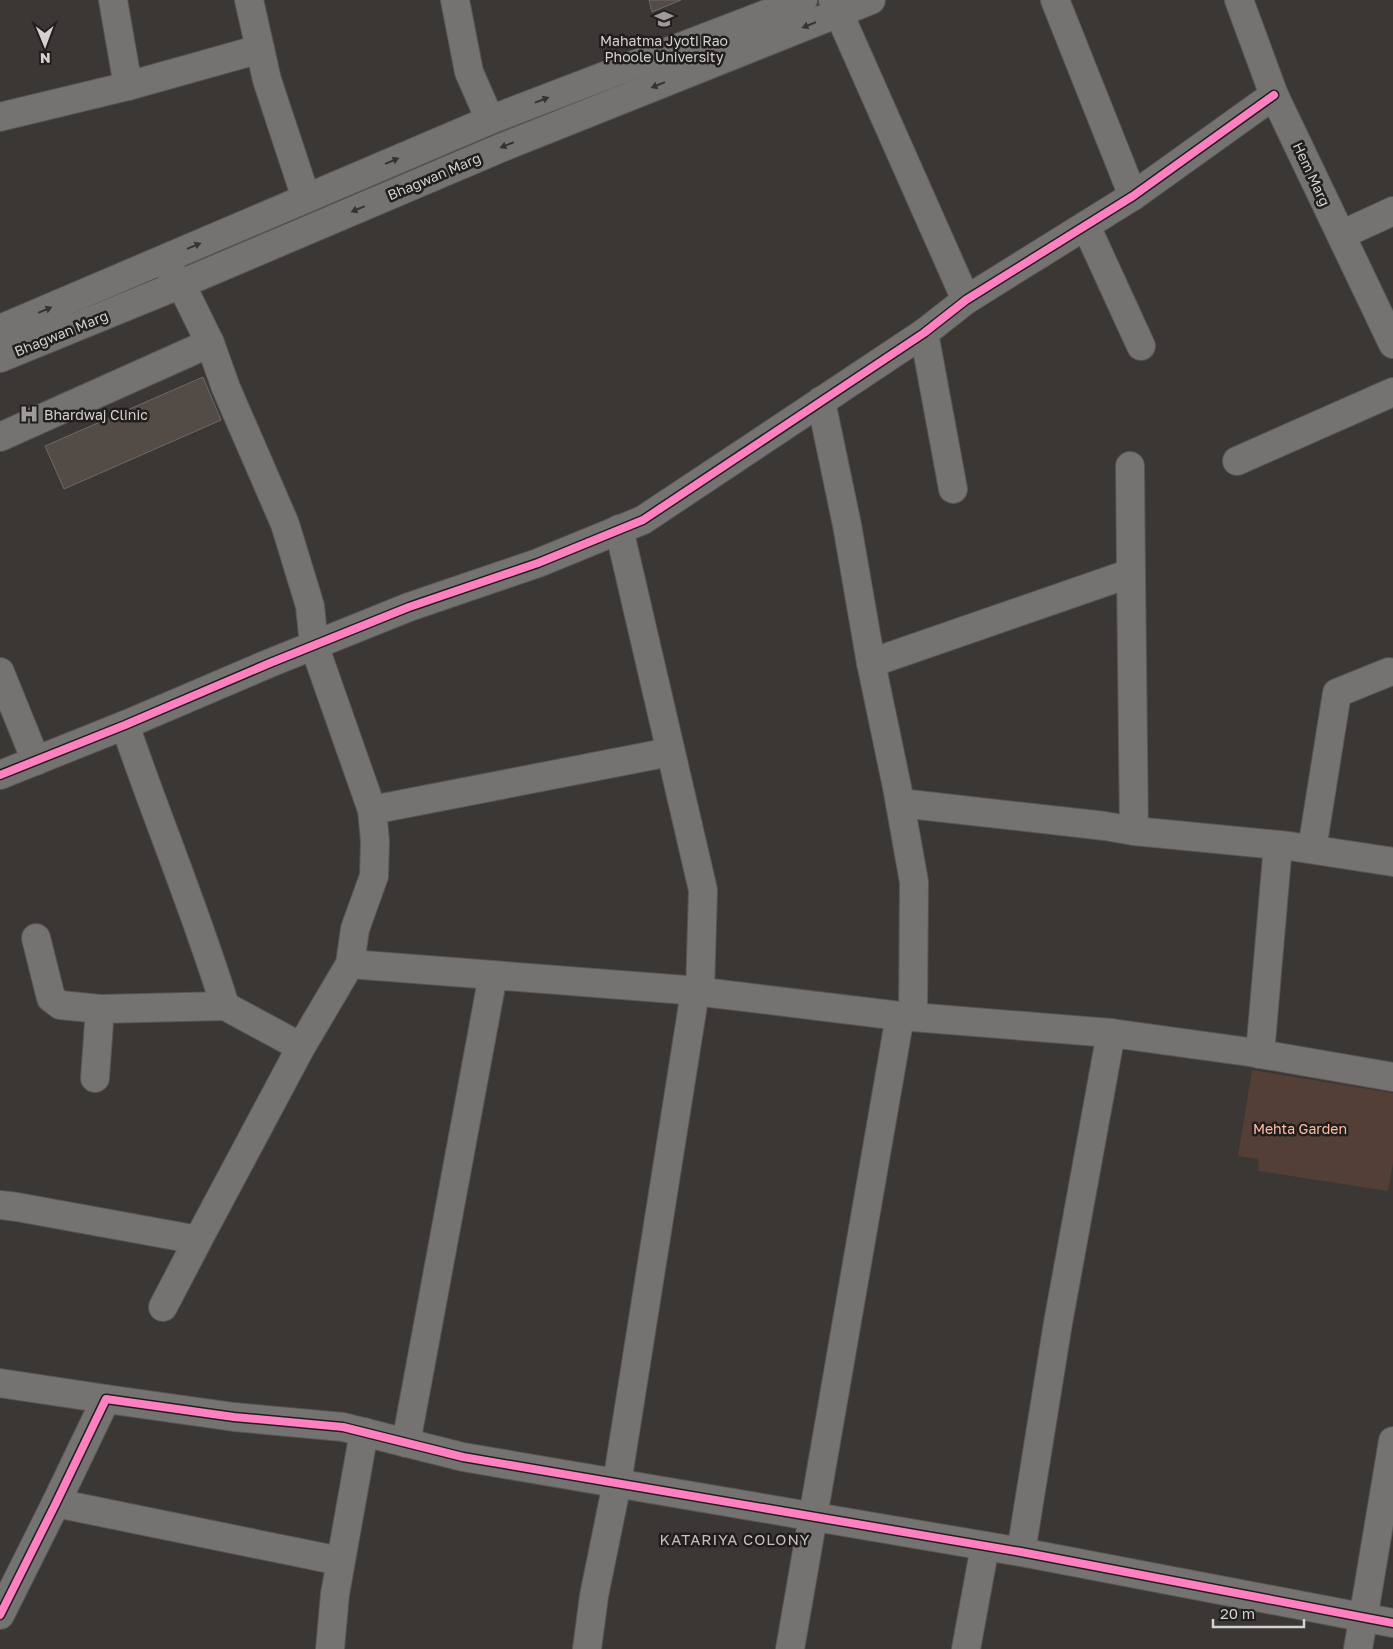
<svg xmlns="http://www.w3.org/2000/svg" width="1393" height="1649" viewBox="0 0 1393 1649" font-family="'Golos Text',sans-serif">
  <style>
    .green { fill: #533f35 }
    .building { fill: #534b46; stroke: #6c6968 }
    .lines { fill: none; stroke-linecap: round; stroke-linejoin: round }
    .minor-casing { stroke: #585553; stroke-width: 30 }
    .minor { stroke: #757371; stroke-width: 28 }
    .cycleway-casing { stroke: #211e1d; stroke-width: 11 }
    .cycleway { stroke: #ff80c0; stroke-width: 8 }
    .oneway { fill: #363332 }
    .labels { text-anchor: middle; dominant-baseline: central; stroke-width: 5; stroke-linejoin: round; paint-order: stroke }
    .poi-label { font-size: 14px; fill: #d4d1cf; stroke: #211e1d }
    .street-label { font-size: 14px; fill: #d4d1cf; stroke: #211e1d }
    .park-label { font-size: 14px; fill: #febf9f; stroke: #211e1d }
    .neighbourhood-label { font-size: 15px; letter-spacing: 1px; fill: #c6c1be; stroke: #211e1d }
  </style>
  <rect width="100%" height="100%" fill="#3a3735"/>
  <path class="green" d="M1252 1070 1393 1093V1163L1388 1191 1259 1171 1258 1159 1238 1156Z"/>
  <g class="building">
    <path d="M649 0H681L652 12Z"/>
    <path d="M203 377 221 420 64 489 45 446Z"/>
  </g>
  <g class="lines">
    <g class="minor-casing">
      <g id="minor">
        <path d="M113 0 128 86"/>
        <path d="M249 0 267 80 306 198"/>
        <path d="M455 0 469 72 490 120"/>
        <path d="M833 0 966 300"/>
        <path d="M1055 0 1133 196"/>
        <path d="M1239 0 1274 95 1393 344"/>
        <path d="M0 117 128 86 260 49"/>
        <path d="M1086 226 1141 346"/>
        <path d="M1341 235 1393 211"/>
        <path d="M169 269 181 284 210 343 226 388 285 524 310 606 314 645 372 810 375 841 374 876 355 929 350 964"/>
        <path d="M0 329 490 120 803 0"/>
        <path d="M924 333 953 489"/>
        <path d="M0 358 181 284 503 147 871 0"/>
        <path d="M821 401 847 525 871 663 897 787 914 882 913 1017"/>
        <path d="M0 437 210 343"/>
        <path d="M1237 461 1393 392"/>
        <path d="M1130 466 1131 573"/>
        <path d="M619 529 703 890 700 992"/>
        <path d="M871 663 1131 573 1134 831"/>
        <path d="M0 672 36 761"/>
        <path d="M125 725C157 819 196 911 225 1006L301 1047"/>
        <path d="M0 775 125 725 270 663 409 607 538 563 643 520 924 333 966 300 1133 196 1274 95"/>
        <path d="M900 803 1105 826 1134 831 1289 846 1393 862"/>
        <path d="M372 810 670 752"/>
        <path d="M1312 849 1337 693 1389 672"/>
        <path d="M36 938 51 998 60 1005 100 1009 225 1006"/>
        <path d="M1260 1054 1278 845"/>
        <path d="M95 1078 100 1009"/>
        <path d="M0 1205 17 1207 198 1240 301 1047 350 964 686 990 900 1016 1111 1033"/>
        <path d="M163 1307 198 1240"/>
        <path d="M0 1383 106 1399"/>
        <path d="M406 1443 493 975"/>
        <path d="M56 1503 340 1561"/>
        <path d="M1021 1552 1058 1323 1111 1033 1249 1052 1393 1077"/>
        <path d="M0 1615 56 1503 106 1399 234 1417 343 1427 463 1457 1021 1552 1393 1623"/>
        <path d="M330 1649 335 1594 364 1432"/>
        <path d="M587 1649 594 1596 617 1483 695 992"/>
        <path d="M790 1649 900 1016"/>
        <path d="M966 1649 985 1546"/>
        <path d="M1358 1649 1393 1441"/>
      </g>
    </g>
    <use href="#minor" class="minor"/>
    <g class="cycleway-casing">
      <g id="cycleway">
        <path d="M0 775 125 725 270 663 409 607 538 563 643 520 924 333 966 300 1133 196 1274 95"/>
        <path d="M0 1615 56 1503 106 1399 234 1417 343 1427 463 1457 1021 1552 1393 1623"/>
      </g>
    </g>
    <use href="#cycleway" class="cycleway"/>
  </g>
  <defs><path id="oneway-solid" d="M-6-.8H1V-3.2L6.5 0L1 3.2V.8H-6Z" transform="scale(1.25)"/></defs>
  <g class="oneway">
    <use href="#oneway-solid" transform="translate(809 25) rotate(158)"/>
    <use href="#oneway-solid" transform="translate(658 85) rotate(158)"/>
    <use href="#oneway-solid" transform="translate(542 100) rotate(-21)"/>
    <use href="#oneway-solid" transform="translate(507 145) rotate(158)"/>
    <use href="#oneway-solid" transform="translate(392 161) rotate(-23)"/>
    <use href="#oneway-solid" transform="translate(358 209) rotate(157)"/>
    <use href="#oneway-solid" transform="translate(194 246) rotate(-23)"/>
    <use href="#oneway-solid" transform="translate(45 310) rotate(-23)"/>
  </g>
  <defs>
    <g id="university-bare" transform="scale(1.5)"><path d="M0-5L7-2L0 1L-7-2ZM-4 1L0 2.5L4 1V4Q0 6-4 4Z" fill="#9e9b99" stroke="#211e1d" stroke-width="2.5" paint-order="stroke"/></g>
    <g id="hospital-bare" transform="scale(1.5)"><path d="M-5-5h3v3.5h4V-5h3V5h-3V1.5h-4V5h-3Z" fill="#9e9b99" stroke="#211e1d" stroke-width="2.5" paint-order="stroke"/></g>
  </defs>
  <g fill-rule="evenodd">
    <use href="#university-bare" x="664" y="19"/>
    <use href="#hospital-bare" x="29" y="414"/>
  </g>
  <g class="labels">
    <g class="poi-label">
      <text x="664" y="40">Mahatma Jyoti Rao<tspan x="664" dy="16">Phoole University</tspan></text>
      <text x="44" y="414" text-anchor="start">Bhardwaj Clinic</text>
    </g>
    <g class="street-label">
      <text transform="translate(1312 174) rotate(65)">Hem Marg</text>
      <text transform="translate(434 176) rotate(-23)">Bhagwan Marg</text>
      <text transform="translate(61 333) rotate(-22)">Bhagwan Marg</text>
    </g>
    <g class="park-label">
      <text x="1300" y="1128">Mehta Garden</text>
    </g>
    <g class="neighbourhood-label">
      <text x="735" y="1539">KATARIYA COLONY</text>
    </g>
  </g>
  <g transform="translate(45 45) rotate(179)" stroke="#211e1d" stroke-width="4" paint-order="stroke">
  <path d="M0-4L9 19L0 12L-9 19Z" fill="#d4d1cf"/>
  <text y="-8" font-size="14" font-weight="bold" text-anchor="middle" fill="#d4d1cf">N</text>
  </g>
  <path d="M1213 1619v8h91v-8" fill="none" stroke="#d4d1cf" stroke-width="2.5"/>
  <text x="1220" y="1619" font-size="15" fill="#d4d1cf" stroke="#211e1d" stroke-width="4" paint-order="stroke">20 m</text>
</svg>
